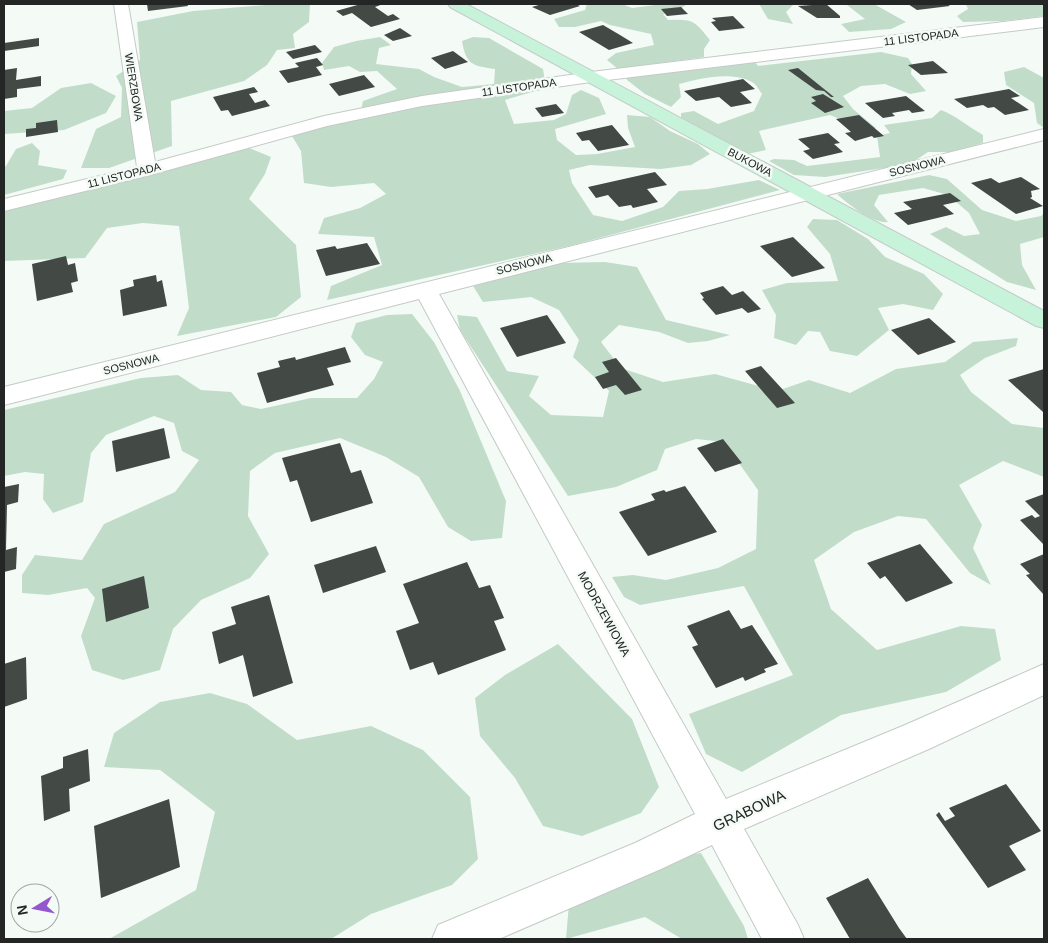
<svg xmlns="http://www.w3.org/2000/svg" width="1048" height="943" viewBox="0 0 1048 943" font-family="Helvetica,sans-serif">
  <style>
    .green { fill: #c1ddca }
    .building { fill: #434945 }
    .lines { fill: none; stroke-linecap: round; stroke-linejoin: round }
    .street-casing { stroke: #c4cac6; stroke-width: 2 }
    .secondary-casing { stroke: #c4cac6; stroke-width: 2 }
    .street { fill: #fff; fill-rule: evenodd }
    .secondary { fill: #c7f3db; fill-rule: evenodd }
    .labels { text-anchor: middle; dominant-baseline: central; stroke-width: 5; stroke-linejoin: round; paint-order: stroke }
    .far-street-label { font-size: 11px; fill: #232624; stroke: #f4fbf6 }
    .street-label { font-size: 12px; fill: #232624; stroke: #f4fbf6 }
    .near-street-label { font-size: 15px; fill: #232624; stroke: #f4fbf6 }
  </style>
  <rect width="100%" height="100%" fill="#f4fbf6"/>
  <g class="green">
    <path d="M279 4H310L309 22 293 34 295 48 277 50 267 65 244 81 171 101 172 146 109 168H81L96 129 121 117 122 88 116 76 140 60 137 22 193 11Z"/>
    <path d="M587 4H622L632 8 663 4H687L680 9 663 14 668 20C693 19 694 20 710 40L704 49V57L618 69 607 60 616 53 654 45 651 34 610 25 601 21 575 27H559L554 19 585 10Z"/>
    <path d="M759 4H813L793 5 786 12 793 24 768 19Z"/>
    <path d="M839 4H874L906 22 891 29 849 32 841 24 865 19 847 5Z"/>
    <path d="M966 4H1044V16L1003 21 963 22 957 16 968 9Z"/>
    <path d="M380 37 391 45 379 48 376 64 419 69 434 77 462 87 494 84 495 69C473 66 466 65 462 41L473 37 489 38 543 69 546 88 505 100 514 124 554 120 566 114 572 95 581 90 599 98 606 114 555 129 557 140 576 155 597 154 635 147 628 128 627 115 650 117 670 131 698 144 710 154 691 165 661 169 590 165 569 170 572 183 593 215 622 221 663 207 679 191 707 189 759 180 780 190 569 246 327 300 331 286 382 265 374 237 318 234 324 218 360 208 386 194 374 183 331 187 304 183 301 151 292 136 302 130 359 119 363 101 397 89 377 71 360 72 349 66 324 70 322 63 334 47 356 41Z"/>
    <path d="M748 52 758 66 881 52 908 58 912 64 911 74 926 91 910 94 885 84 861 86 843 96 853 109 876 128 869 131 830 115 759 131 766 150 747 154 681 118V113L694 111 718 124 754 111 762 94C759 90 756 84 752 82 731 71 701 78 679 84L681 97 671 107 645 94 627 80 626 77 704 67 726 55Z"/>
    <path d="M1024 67 1044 78V128L1037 123 1034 103 1006 85 1004 72Z"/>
    <path d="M91 83 116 96 106 113 64 130 4 134V111L32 108 61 88Z"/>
    <path d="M941 110C955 115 969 127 983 135V143L951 152H928L910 164 825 177 794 175 769 161 774 159 794 160 807 166 880 157 877 136 890 133 884 125 932 118Z"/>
    <path d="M32 143 40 151 38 165 67 170 63 179 4 195V167L6 166 16 149Z"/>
    <path d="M249 148 271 157 265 174 249 199 296 245 301 297 276 317 177 336 189 308 179 226 143 223 107 228 85 258 4 261V209Z"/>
    <path d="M929 175 947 179 982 210 1016 221 1041 216 1044 213V237L1020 244 1022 265 1036 290 1007 282 930 234 946 227 964 236 980 234 969 213 948 195 923 188 879 195 874 205 888 222C873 224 848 204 837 194Z"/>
    <path d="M813 219 837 220 868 239 885 257 924 274 943 294 933 310 903 304 878 308 889 330 857 356 830 351 820 332 808 331 796 345 774 338 776 315 762 290 787 283 838 281 830 254 807 227Z"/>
    <path d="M605 262 637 267 666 320 730 335 708 341 688 343 659 332 619 325 601 342 621 368 663 382 715 374 777 391 809 380 850 393 896 369 945 362 973 342 1018 338 1016 346 985 358 960 375 971 392 1012 424 1044 428V477L1003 461 959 485 982 525 973 548 991 585 970 573 926 519 898 516 854 532 814 560 831 609 877 650 961 626 995 629 1001 660 946 692 841 715 742 772 706 754 689 714 793 675 744 586 640 605 624 597 612 577 633 575 666 580 718 568 756 549 758 490 724 442 696 439 665 449 657 470 616 487 568 496 460 330 457 315 477 317 507 371 539 376 529 396 551 415 603 417 609 391 573 357 579 340 559 310 531 297 483 302 473 286 556 263Z"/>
    <path d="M412 314 434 342 460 391 506 501 502 538 471 541 448 527 419 477 386 457 340 438 275 453 250 471 248 516 269 554 250 578 201 600 173 629 160 670 123 680 92 670 81 636 95 598 87 588 48 595 22 593V575L35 555 82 560 104 524 175 492 199 460 182 451 174 423 154 416 106 435 91 453 83 502 53 513 43 499 44 474 25 472 4 476V410L141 378 178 375 201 390 231 392 242 405 261 409 311 398H357L374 379 383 362 365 355 351 337 356 323 387 315Z"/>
    <path d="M558 644 632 719 659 787 641 813 582 836 543 826 515 778 480 736 475 698 505 675Z"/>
    <path d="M210 693 247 704 297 740 371 726 423 750 470 797 478 859 452 885 371 914 331 939H109L196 890 215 812 160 770 104 767 114 733 160 702Z"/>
    <path d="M701 853 744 926 748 939H682L645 917 566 939 570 891 676 857Z"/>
  </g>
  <g class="building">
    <path d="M147 4H187L188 6 148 11Z"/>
    <path d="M361 4H383L375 7 388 16 393 14 400 19 371 27 352 13 343 16 336 11Z"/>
    <path d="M542 4H576L580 6 550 15 532 7Z"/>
    <path d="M826 4 840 16V18H817L798 6Z"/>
    <path d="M908 4H947L950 6 917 10Z"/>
    <path d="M681 7 688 14 667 16 661 9Z"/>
    <path d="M733 16 745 28 719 31 711 22 716 21 712 18Z"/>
    <path d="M603 25 620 35 633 43 609 50 579 32Z"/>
    <path d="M400 28 412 36 393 41 384 35Z"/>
    <path d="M39 38V46L4 51V43Z"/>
    <path d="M315 45 322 52 293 59 286 52Z"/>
    <path d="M453 51 468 62 445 69 431 58Z"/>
    <path d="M317 58 323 65 316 67 322 75 288 83 279 71 299 67 295 63Z"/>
    <path d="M933 61 948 73 921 75 908 65Z"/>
    <path d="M17 68 16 80 41 76V86L17 89V97L4 99V70Z"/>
    <path d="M798 68 834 97H831L824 91 816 90 788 70Z"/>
    <path d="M364 75 375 87 339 96 329 84Z"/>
    <path d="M743 79 755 89 740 92 752 103 731 107 719 97 696 101 684 91Z"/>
    <path d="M254 87 258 92 249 94 255 103 265 100 270 106 232 116 228 110 221 111 213 97Z"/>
    <path d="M1009 89 1020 96 1011 98 1029 110 1005 115 994 107 988 108 983 105 967 108 954 99Z"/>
    <path d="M823 94 844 107 825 113 811 103 816 101 811 97Z"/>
    <path d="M906 96 925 111 912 113 909 110 892 113 895 116 883 118 865 103Z"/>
    <path d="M556 104 564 113 542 117 535 108Z"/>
    <path d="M859 115 884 136 874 138 872 136 855 141 845 133 851 132 836 119Z"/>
    <path d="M57 120 58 132 26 137V129L36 128V123Z"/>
    <path d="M612 125 629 145 598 151 589 140 582 141 576 133Z"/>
    <path d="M828 133 840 143 834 144 843 152 813 159 803 151 810 149 798 139Z"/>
    <path d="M655 172 667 185 647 189 658 202 633 208 631 205 619 207 608 195 596 198 588 187Z"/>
    <path d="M1021 177 1040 189 1031 191 1032 197 1030 198 1043 206 1016 214 971 183 991 178 999 183Z"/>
    <path d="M950 193 961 201 943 205 954 214 908 225 894 213 912 209 903 202Z"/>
    <path d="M793 237 825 268 792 277 760 246Z"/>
    <path d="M367 243 380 264 326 276 316 250 335 246 337 249Z"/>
    <path d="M66 256 68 265 75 263 78 281 71 283 73 292 37 301 32 264Z"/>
    <path d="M156 275 157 282 162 280 167 306 123 316 120 290 134 286 133 280Z"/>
    <path d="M723 286 732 295 743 291 761 309 748 313 742 308 716 315 702 299 704 298 700 293Z"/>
    <path d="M547 315 566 343 517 357 500 328Z"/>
    <path d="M929 318 956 342 918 355 891 330Z"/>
    <path d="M345 347 351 362 327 368 334 385 267 403 257 373 280 367 278 361 295 357 296 360Z"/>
    <path d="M616 358 642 390 625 395 616 385 603 389 595 377 609 372 602 362Z"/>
    <path d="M761 366 795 403 777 408 745 371Z"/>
    <path d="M1044 369V411L1043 412 1008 380Z"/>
    <path d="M164 428 170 458 116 472 112 441Z"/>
    <path d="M723 439 742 463 715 472 697 448Z"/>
    <path d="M340 443 351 473 361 470 373 503 311 522 297 480 290 482 282 458Z"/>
    <path d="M19 484 18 502 7 505 6 550 17 547 16 569 4 572V487Z"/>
    <path d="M685 486 717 532 648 556 619 512 655 500 651 494 664 490 666 492Z"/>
    <path d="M1044 494V545L1020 520 1032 515 1035 518 1040 516 1025 501Z"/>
    <path d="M920 544 953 583 906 602 885 576 880 579 867 563Z"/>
    <path d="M376 546 386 572 323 593 314 565Z"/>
    <path d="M1044 554V595L1026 575 1030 574 1020 564Z"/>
    <path d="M467 562 479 588 490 585 504 618 494 621 506 650 438 675 433 662 410 670 396 631 419 623 403 584Z"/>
    <path d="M144 576 149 608 106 622 102 589Z"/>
    <path d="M269 595 293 683 253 697 243 655 219 664 212 632 236 624 231 607Z"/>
    <path d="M729 610 741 629 752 625 778 664 764 669 766 672 745 681 743 677 716 688 692 647 698 645 687 626Z"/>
    <path d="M26 657 27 699 4 707V664Z"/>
    <path d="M88 749 90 781 69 789 70 811 44 821 41 776 63 768V757Z"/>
    <path d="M1006 784 1041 831 1009 846 1026 870 988 888 936 815 939 812 945 821 955 816 949 808Z"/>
    <path d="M169 799 180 867 101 898 94 826Z"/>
    <path d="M868 878 899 928 907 939H850L826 898Z"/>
  </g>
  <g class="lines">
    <g class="street-casing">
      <g id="street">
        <path d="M114 4H128L155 162 324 116 422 96 591 72 1044 17V27L591 82 422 106 327 126 154 174 4 211V199L137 167Z"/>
        <path d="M1044 129V140L439 294 726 799 905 725 1044 664V695L929 749 744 829 798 925 804 939H762L712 845 661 869 499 939H432L438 925 635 843 695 814 419 299 4 405V387Z"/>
      </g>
    </g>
    <g class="secondary-casing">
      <path id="secondary" d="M448 4H466L1044 311V328L1036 326 450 7Z"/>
    </g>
    <use href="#street" class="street"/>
    <use href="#secondary" class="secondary"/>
  </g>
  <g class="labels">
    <g class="far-street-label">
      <text transform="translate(921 37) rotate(-7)">11 LISTOPADA</text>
      <text transform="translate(134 87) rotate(81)">WIERZBOWA</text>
      <text transform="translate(519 87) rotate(-8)">11 LISTOPADA</text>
      <text transform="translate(750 162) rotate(28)">BUKOWA</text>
      <text transform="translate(917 166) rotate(-14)">SOSNOWA</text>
      <text transform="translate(124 175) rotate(-14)">11 LISTOPADA</text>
      <text transform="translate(524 264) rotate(-14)">SOSNOWA</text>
      <text transform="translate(131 364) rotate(-14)">SOSNOWA</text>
    </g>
    <g class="street-label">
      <text transform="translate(604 614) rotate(61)">MODRZEWIOWA</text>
    </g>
    <g class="near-street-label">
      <text transform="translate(749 810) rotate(-25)">GRABOWA</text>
    </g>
  </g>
  <rect width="1048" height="943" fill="none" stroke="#232624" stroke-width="10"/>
  <g transform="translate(35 908) rotate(260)"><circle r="24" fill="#f4fbf6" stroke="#a0a6a2"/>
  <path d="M0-4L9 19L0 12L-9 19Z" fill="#9457ce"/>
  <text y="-8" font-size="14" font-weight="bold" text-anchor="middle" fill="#232624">N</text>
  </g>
</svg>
